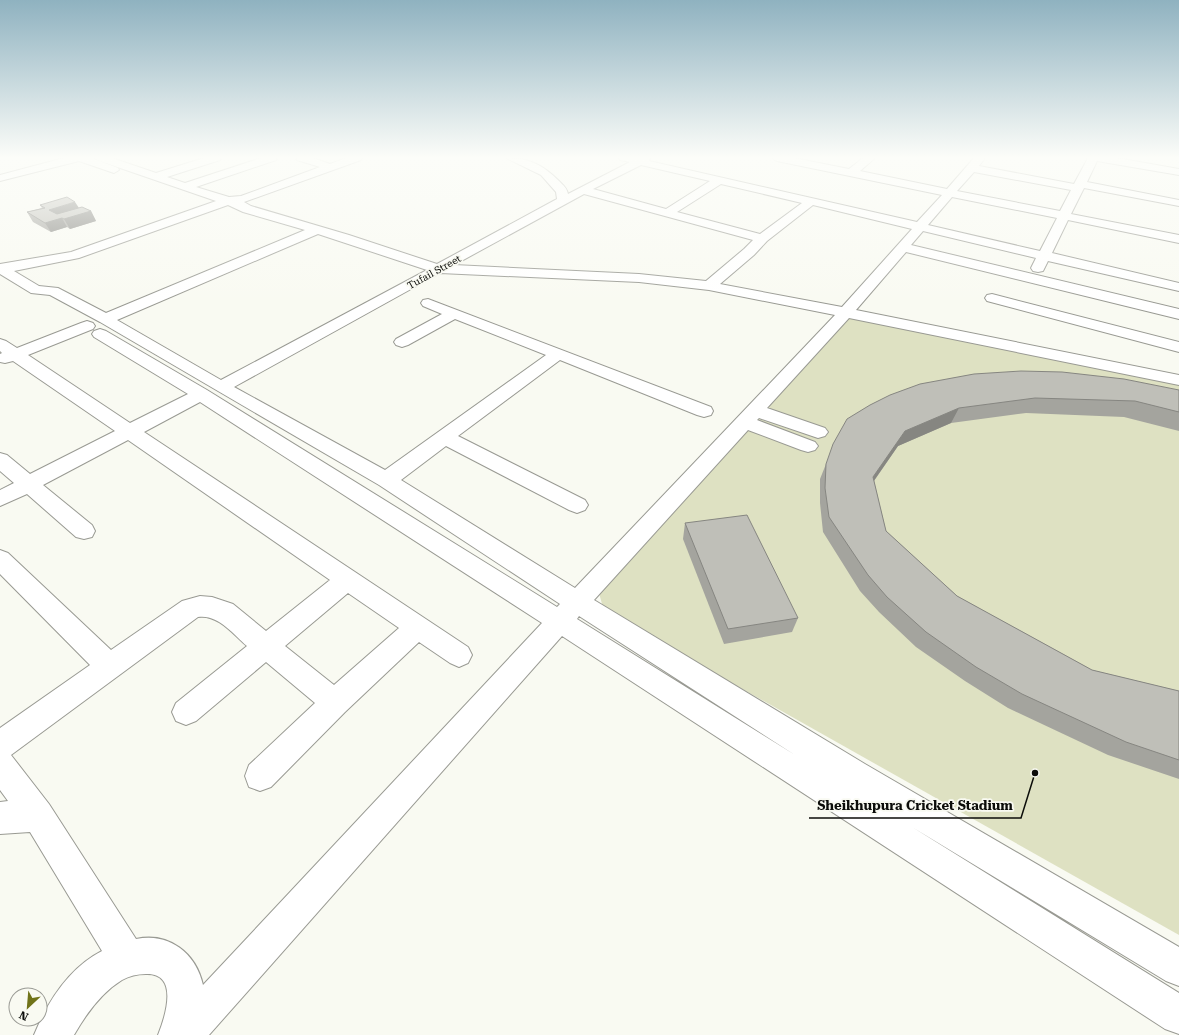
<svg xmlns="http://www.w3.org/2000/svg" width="1179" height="1035" viewBox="0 0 1179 1035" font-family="'Roboto Serif',serif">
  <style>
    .green { fill: #dee1c2 }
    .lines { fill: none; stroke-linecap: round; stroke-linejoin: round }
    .minor-casing { stroke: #999a93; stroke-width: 2 }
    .minor { fill: #fff; fill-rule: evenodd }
    .wall { fill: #a4a49e }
    .shaded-wall { fill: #868681 }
    .building { fill: #bfbfb8; stroke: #868681 }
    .labels { text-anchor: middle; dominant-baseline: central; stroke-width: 3.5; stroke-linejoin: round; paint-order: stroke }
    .far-street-label { font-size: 10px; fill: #0c0d0a; stroke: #f9faf2 }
    .leader { fill: none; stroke: #0c0d0a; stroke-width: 1.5 }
    .callout-dot { fill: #0c0d0a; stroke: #f9faf2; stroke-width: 1.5 }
    .callout-label { font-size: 13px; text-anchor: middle; font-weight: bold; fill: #0c0d0a; stroke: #f9faf2; stroke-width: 3.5; stroke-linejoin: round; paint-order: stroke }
  </style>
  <rect width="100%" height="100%" fill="#f9faf2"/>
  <path class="green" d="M849 316 1179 383V935L604 611 597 586Z"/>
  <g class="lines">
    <g class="minor-casing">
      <g id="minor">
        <path d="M64 158H92L118 168 119 170 114 173 79 161 0 181V175Z"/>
        <path d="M96 158H112L156 173 204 158H221L220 160 167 177 185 183 261 158H277L276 160 196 187 229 197 241 196 320 167 297 160 296 158H313L330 164 346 158H362L361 160 244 202 251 206 349 235 437 264 557 199 556 192 541 175 506 158C529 158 543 165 559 181 563 185 567 188 568 194L630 162 620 160 619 158H650L649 161 917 222 942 195 777 161 772 158H794L849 169 863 158H875L860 171 947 189 974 158H985L979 166 1074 184 1088 158H1117L1179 169V175L1097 161 1087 182 1179 200V206L1084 188 1071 214 1179 235V243L1068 220 1052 253 1179 283V291L1048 261 1043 271 1038 272 1033 271 1031 268 1036 258 923 231 911 245 1179 309V319L906 252 856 310 1179 375V385L849 318 767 408 825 428 828 432 825 436 818 438 759 418 757 420 815 442 818 446 815 450 808 452 801 450 748 430 594 600 865 764 1179 947V986L1166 981 912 827 1179 993V1034L1165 1029 562 636 209 1035H158C166 1015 179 973 146 974 137 974 129 976 122 980 101 993 86 1014 74 1035H34C48 1001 69 968 102 951L30 832 0 834V802L8 801 0 790V728L90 665 0 574V550L8 553 111 650 182 601 200 596 212 597 233 604 266 631 330 580 128 440 43 485 92 525 95 531 92 537 84 539 76 537 27 494 0 506V490L14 483 0 471V453L7 455 30 474 115 431 13 361 5 363 0 362V354L2 353 0 351V339L6 341 17 348 81 323 87 321 93 323 95 326 93 329 28 355 130 423 188 394 94 337 92 334 94 331 100 329 106 331 207 390 557 607 560 604 379 485 100 322 50 295 31 293 0 274V264L71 252 216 201 97 160ZM641 165 710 181 666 209 593 189ZM974 172 1071 190 1060 211 957 191ZM721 184 802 203 760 234 677 212ZM584 194 753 240 744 249 706 281 639 274 454 265ZM952 197 1057 218 1040 251 928 225ZM228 205 243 212 305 230 106 313 58 288 39 286 14 271 79 258ZM813 205 912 229 842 307 720 284 754 255 767 241ZM318 234 427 270 221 380 117 320ZM440 273 639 282 709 290 835 315 575 588 401 480 446 446 569 510 577 513 585 510 588 505 585 500 458 436 560 360 697 415 704 417 711 415 713 411 711 407 428 299 423 300 421 303 423 306 442 314 396 339 394 342 396 345 402 347 408 345 455 319 546 355 385 470 234 387ZM200 402 542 623 203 985C196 953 169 932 136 939L49 804 11 755 198 617C218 614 233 634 247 646L176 703 172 712 176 721 186 725 196 721 266 662 315 703 249 765 245 776 249 787 260 791 271 787 345 712 419 642 450 663 459 667 468 663 472 655 468 647 144 432ZM348 593 399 628 334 685 285 646ZM579 616 795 755 577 619Z"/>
        <path d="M992 294 1179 342V352L987 301 985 298 987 295Z"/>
      </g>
    </g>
    <use href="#minor" class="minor"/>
  </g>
  <g class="wall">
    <path d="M40 205 79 208 91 211 96 221 70 229 67 227 51 232 33 222 27 212 42 208Z"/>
    <path d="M1179 390V431L1124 417 1026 413 951 423 898 446 874 481 886 531 957 596 1092 670 1179 691V779L1108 755 1008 708 965 681 916 647 879 612 860 591 823 532 820 503V479L826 464 870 405Z"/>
    <path d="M685 523 798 618 792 632 724 644 683 539Z"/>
  </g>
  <g class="shaded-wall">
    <path d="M75 202 81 211 54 219 49 210Z"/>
    <path d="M91 211 96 221 70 229 64 219Z"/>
    <path d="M62 218 67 227 51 232 45 223Z"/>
    <path d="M959 408 951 423 898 446 866 492 873 477 905 431Z"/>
  </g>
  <g class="building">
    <path d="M67 197 75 202 49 210 57 214 82 207 91 211 64 219 62 218 45 223 27 212 45 208 40 205Z"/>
    <path d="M1021 371 1062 372 1124 379 1179 390V412L1135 401 1035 398 959 408 905 431 873 477 886 531 957 596 1092 670 1179 691V760L1126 742 1022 694 976 667 926 632 887 597 868 575 829 517 825 488 826 464 833 444 847 419 870 405 890 395 920 384 974 374Z"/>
    <path d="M747 515 798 618 728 629 685 523Z"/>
  </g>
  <linearGradient id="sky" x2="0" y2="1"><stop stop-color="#8fb2c0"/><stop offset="0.52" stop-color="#fcfdf9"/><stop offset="1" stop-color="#fcfdf9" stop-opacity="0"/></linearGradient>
  <rect width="1179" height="303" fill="url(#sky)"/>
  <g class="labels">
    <g class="far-street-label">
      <text transform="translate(434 272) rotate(-29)">Tufail Street</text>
    </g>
  </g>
  <path class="leader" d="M1035 773L1021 818H809"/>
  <circle class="callout-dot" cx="1035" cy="773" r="4"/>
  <g class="callout-label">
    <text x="915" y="810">Sheikhupura Cricket Stadium</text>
  </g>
  <g transform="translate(28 1007) rotate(206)"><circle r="19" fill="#f9faf2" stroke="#9a9b95"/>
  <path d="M0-3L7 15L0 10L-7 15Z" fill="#707319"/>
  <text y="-6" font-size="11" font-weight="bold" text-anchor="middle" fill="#0c0d0a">N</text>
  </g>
</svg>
